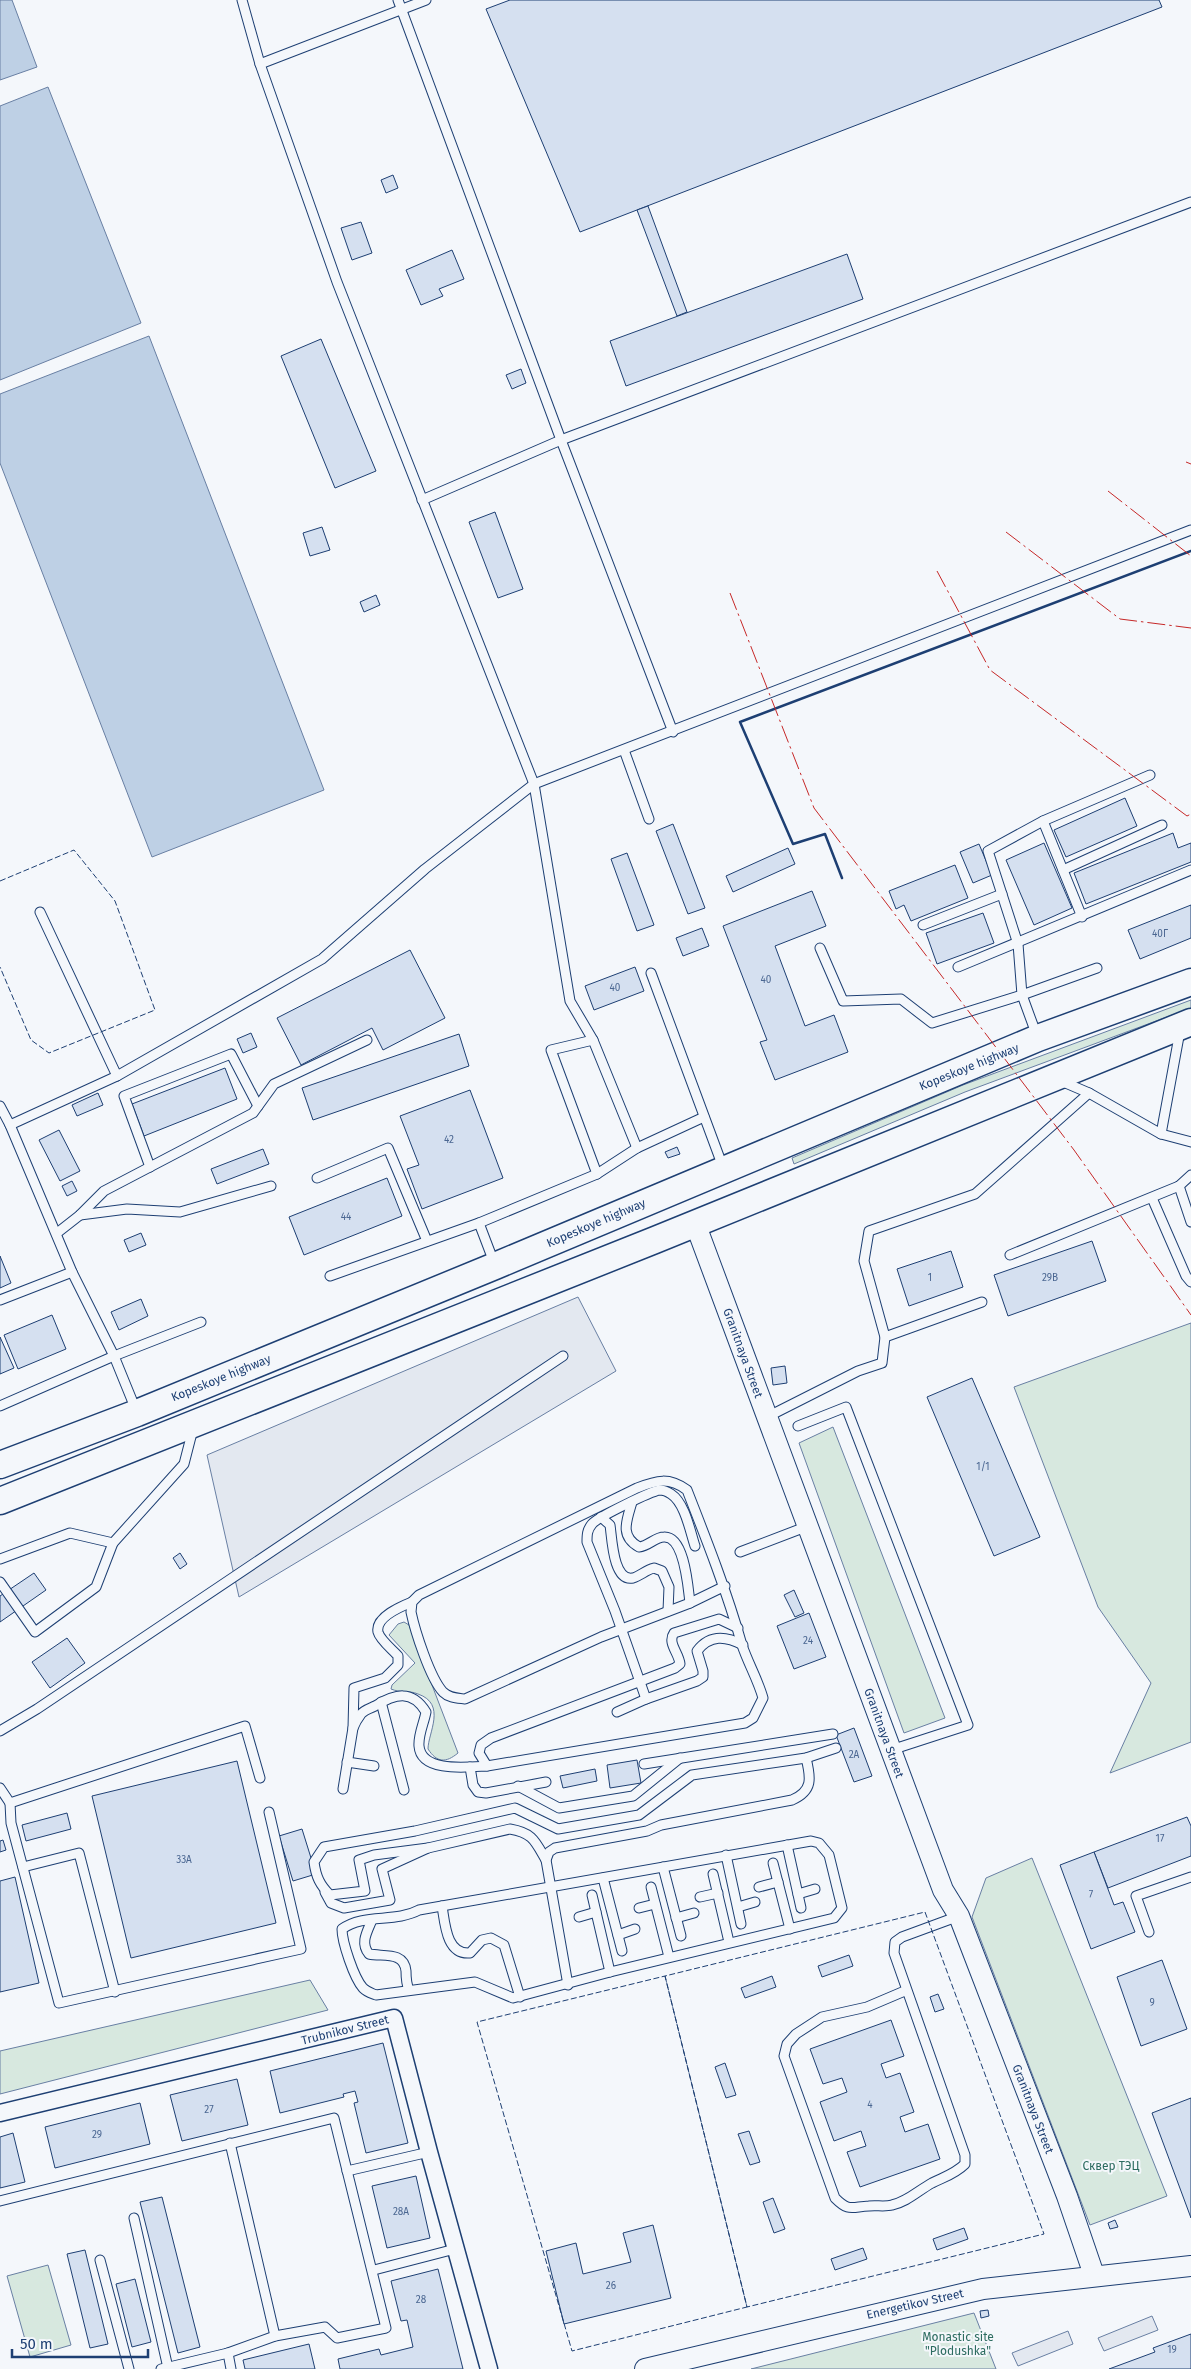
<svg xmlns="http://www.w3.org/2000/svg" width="1191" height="2369" viewBox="0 0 1191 2369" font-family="'Fira Sans',sans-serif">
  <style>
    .green { fill: #d7e8df; stroke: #687fa3 }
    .parking { fill: #e3e8f0; stroke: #687fa3 }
    .water { fill: #bed0e5; stroke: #687fa3 }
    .building { fill: #d5e0f0; stroke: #1d3f73 }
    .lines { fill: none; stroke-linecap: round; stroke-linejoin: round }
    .service-casing { stroke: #1d3f73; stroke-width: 11 }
    .minor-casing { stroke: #1d3f73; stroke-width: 19 }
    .tertiary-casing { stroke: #1d3f73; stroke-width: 22 }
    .primary-casing { stroke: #1d3f73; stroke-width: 29 }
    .service { stroke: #f4f7fb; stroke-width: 9 }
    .minor { stroke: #f4f7fb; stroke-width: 16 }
    .tertiary { stroke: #f4f7fb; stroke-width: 20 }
    .primary { stroke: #f4f7fb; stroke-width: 26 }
    .fence { stroke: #1d3f73; stroke-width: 1; stroke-dasharray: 6 2.5; stroke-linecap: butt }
    .wall { stroke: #1d3f73; stroke-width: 2.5 }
    .power { stroke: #c62828; stroke-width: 1; stroke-dasharray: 18 4 2.5 4; stroke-linecap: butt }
    .labels { text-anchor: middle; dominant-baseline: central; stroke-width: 4; stroke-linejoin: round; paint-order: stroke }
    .number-label { font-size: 10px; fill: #4b6792 }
    .street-label { font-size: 12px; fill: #1d3f73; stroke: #f4f7fb }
    .park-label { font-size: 12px; fill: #2c6c60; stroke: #f4f7fb }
  </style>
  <rect width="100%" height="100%" fill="#f4f7fb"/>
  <g class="green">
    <path d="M1191 1000V1008L965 1092 794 1164 792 1158 963 1085Z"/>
    <path d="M1191 1323V1742L1110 1773 1151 1683 1098 1607 1014 1387Z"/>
    <path d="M833 1427 945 1718 904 1733 799 1443Z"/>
    <path d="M404 1622 409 1625 458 1753C446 1763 437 1763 428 1749 428 1733 447 1704 418 1694 409 1690 400 1693 391 1689L392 1685 415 1663 389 1635 398 1624Z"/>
    <path d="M1032 1858 1167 2196 1090 2225 972 1917 986 1878Z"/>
    <path d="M310 1980 328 2010 0 2094V2051Z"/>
    <path d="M48 2265 71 2345 30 2357 7 2276Z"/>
    <path d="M974 2313 996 2369H751Z"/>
  </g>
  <g class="parking">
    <path d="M578 1297 616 1371 239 1597 207 1455Z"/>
    <path d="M1152 2316 1158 2330 1104 2351 1098 2338Z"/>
    <path d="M1068 2331 1073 2344 1018 2366 1012 2353Z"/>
  </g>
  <g class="water">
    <path d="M0 0H12L37 67 0 80Z"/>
    <path d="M48 87 141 323 0 380V106Z"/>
    <path d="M149 336 324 790 152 857 0 463V394Z"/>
  </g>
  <g class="building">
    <path d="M510 0H1159L1162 7 580 232 486 9Z"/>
    <path d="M393 175 398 188 386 193 381 180Z"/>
    <path d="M648 206 687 312 677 316 637 210Z"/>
    <path d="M361 222 372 253 352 260 341 228Z"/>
    <path d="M452 250 464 279 439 289 443 296 421 305 406 270Z"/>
    <path d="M847 254 863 299 626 386 610 341Z"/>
    <path d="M321 339 376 471 335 488 281 356Z"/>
    <path d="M521 369 526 383 512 389 506 375Z"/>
    <path d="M495 512 523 589 498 598 469 522Z"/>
    <path d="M322 527 330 550 310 556 303 533Z"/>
    <path d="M376 595 380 605 364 612 360 602Z"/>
    <path d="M1125 798 1137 826 1066 857 1054 830Z"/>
    <path d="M673 824 705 908 688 914 656 831Z"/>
    <path d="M1173 833 1178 848 1191 843V862L1086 904 1074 873Z"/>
    <path d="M1044 843 1072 908 1034 925 1006 860Z"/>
    <path d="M979 844 992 875 973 883 960 852Z"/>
    <path d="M788 848 795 864 733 892 726 876Z"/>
    <path d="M627 853 654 925 637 931 611 859Z"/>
    <path d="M955 865 968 898 911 921 904 905 896 909 889 891Z"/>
    <path d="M812 891 826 926 775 946 805 1026 834 1015 848 1052 775 1080 760 1042 767 1040 723 926Z"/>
    <path d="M1191 905V938L1140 959 1128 930Z"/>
    <path d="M983 913 994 943 937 964 926 933Z"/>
    <path d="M702 928 709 946 683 956 676 938Z"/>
    <path d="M410 950 445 1018 383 1050 372 1028 301 1065 277 1018Z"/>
    <path d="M635 967 644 991 594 1010 585 986Z"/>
    <path d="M251 1033 257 1047 243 1053 237 1039Z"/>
    <path d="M459 1034 469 1066 313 1120 302 1088Z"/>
    <path d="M225 1068 237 1099 144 1136 132 1104Z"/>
    <path d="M470 1090 503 1178 422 1209 407 1169 419 1165 400 1116Z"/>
    <path d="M98 1093 103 1105 77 1116 72 1105Z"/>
    <path d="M59 1130 80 1171 60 1181 39 1140Z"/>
    <path d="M677 1147 680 1154 668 1158 665 1152Z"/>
    <path d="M263 1149 269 1164 217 1184 211 1169Z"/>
    <path d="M387 1178 402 1216 304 1255 289 1217Z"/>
    <path d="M72 1181 77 1191 67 1196 62 1186Z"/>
    <path d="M141 1233 146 1245 129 1252 124 1240Z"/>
    <path d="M1092 1241 1106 1281 1008 1316 994 1275Z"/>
    <path d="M951 1251 963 1287 909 1306 897 1269Z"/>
    <path d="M0 1256 11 1283 0 1288Z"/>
    <path d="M141 1299 148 1316 119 1330 111 1312Z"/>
    <path d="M52 1315 66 1349 18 1369 4 1335Z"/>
    <path d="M0 1337 14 1368 0 1374Z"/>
    <path d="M785 1366 787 1383 773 1385 771 1368Z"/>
    <path d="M972 1378 1040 1537 994 1556 927 1397Z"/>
    <path d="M180 1553 187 1564 180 1569 173 1558Z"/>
    <path d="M34 1573 46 1590 0 1622V1596Z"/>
    <path d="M794 1590 804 1613 795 1617 784 1595Z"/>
    <path d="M809 1613 826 1657 794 1669 777 1626Z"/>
    <path d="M67 1638 85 1663 50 1688 32 1662Z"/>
    <path d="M854 1728 872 1776 854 1782 836 1735Z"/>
    <path d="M637 1760 641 1783 610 1788 607 1765Z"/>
    <path d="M237 1761 276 1923 131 1958 92 1796Z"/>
    <path d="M595 1769 597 1781 563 1788 560 1776Z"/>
    <path d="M67 1813 71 1829 26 1841 22 1825Z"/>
    <path d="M1187 1817 1191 1826V1856L1108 1888 1094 1852Z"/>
    <path d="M302 1829 316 1874 293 1881 279 1836Z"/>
    <path d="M3 1840 6 1850 0 1852V1841Z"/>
    <path d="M1094 1852 1114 1905 1123 1902 1135 1932 1091 1949 1060 1865Z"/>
    <path d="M15 1877 39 1983 0 1992V1881Z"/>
    <path d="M849 1955 853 1966 822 1977 818 1966Z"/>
    <path d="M1162 1960 1187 2029 1141 2046 1117 1977Z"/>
    <path d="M772 1976 776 1987 745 1998 741 1988Z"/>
    <path d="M938 1994 944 2009 935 2012 930 1997Z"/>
    <path d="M891 2020 904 2056 881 2064 886 2078 900 2073 914 2112 900 2117 905 2132 928 2124 940 2159 860 2187 847 2152 866 2146 861 2131 834 2141 820 2102 847 2092 842 2078 823 2084 810 2049Z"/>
    <path d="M383 2043 408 2143 366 2153 354 2103 358 2102 355 2091 343 2094 344 2097 280 2113 270 2071Z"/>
    <path d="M725 2063 736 2095 726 2098 715 2067Z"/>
    <path d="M237 2079 248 2125 182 2141 170 2095Z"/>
    <path d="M1191 2098V2218L1152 2113Z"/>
    <path d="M140 2103 150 2144 55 2168 45 2127Z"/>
    <path d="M749 2131 760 2162 750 2165 738 2134Z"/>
    <path d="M13 2133 25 2182 0 2188V2137Z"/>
    <path d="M416 2176 430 2238 387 2248 372 2186Z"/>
    <path d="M162 2197 200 2347 178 2353 140 2202Z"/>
    <path d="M773 2198 785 2229 774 2233 763 2202Z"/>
    <path d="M1115 2220 1118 2227 1110 2229 1108 2223Z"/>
    <path d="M653 2225 671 2298 564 2324 546 2251 576 2243 583 2274 631 2262 623 2233Z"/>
    <path d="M964 2228 968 2239 937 2250 933 2239Z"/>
    <path d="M863 2248 867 2259 835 2270 831 2259Z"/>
    <path d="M85 2250 108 2344 90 2348 67 2254Z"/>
    <path d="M438 2269 463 2369H340L338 2359 379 2349 381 2355 413 2347 407 2320 401 2321 391 2281Z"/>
    <path d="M135 2279 151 2342 132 2347 116 2284Z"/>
    <path d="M988 2310 989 2316 981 2318 980 2311Z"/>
    <path d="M1191 2334V2369H1109L1155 2352 1153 2348Z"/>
    <path d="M309 2344 315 2369H245L243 2360Z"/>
  </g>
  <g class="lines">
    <g class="service-casing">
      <g id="service">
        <path d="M242 0 260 64 337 282 534 784 570 1001 593 1040 637 1148"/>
        <path d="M398 0 561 440 673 732"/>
        <path d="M260 64 426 0"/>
        <path d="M422 500 561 440 1191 202"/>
        <path d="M624 750 649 819"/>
        <path d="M1043 821 1082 917"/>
        <path d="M1063 870 1162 825"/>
        <path d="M40 912 117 1076"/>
        <path d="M923 925 1002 894"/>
        <path d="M820 948 843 1001 901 999 932 1023 1022 995 1097 968"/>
        <path d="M958 967 1191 870"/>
        <path d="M651 973 723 1167"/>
        <path d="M1037 1036 1022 995 1018 944 988 851 1043 821 1150 775"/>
        <path d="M593 1040 551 1050 597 1174"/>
        <path d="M1061 1081 1089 1093 1161 1134 1191 1142"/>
        <path d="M0 1106 10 1125 72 1272 114 1356 136 1410"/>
        <path d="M10 1125 117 1076 322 959 425 869 534 784 1191 530"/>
        <path d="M1161 1134 1180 1031"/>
        <path d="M150 1167 124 1096 231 1054 258 1106"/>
        <path d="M317 1178 388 1148 427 1241"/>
        <path d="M1179 1186 1191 1222"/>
        <path d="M1152 1198 1186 1276 1191 1282"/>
        <path d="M80 1215 127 1209 180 1212 271 1186"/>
        <path d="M479 1223 495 1265"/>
        <path d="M57 1233 80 1215 104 1191 253 1113 274 1084 367 1040"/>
        <path d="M1010 1255 1179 1186 1191 1175"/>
        <path d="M330 1276 479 1223 597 1174 637 1148 704 1117"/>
        <path d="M0 1300 72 1272"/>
        <path d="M885 1337 982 1302"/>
        <path d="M0 1406 114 1356 201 1322"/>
        <path d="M767 1417 858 1371 882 1363 885 1337 864 1261 869 1231 975 1194 1089 1093"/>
        <path d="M798 1426 846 1407 968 1725 891 1750"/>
        <path d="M632 1502C627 1520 619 1536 639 1547 649 1546 655 1537 664 1537 685 1536 688 1588 690 1603"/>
        <path d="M601 1517 610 1525C612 1538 613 1582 633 1578 640 1576 646 1570 654 1568L662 1571 669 1587 668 1611"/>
        <path d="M740 1552 808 1526"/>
        <path d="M0 1559 70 1533 113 1543"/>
        <path d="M0 1582 35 1632 96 1587 113 1543 184 1464 193 1429"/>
        <path d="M646 1699 615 1611 587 1542C587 1535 587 1530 592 1524 598 1517 651 1491 660 1490 664 1490 668 1492 671 1494 685 1503 690 1531 695 1546"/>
        <path d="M381 1702 404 1790"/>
        <path d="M617 1712 646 1699 697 1681 703 1677V1671L697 1651C710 1634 726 1636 743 1645"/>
        <path d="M353 1728C355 1723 358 1718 361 1714 364 1710 371 1708 375 1706 395 1694 412 1689 426 1712 424 1723 418 1735 419 1746 421 1773 468 1767 487 1766L745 1723 753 1718 763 1698C758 1680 748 1663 742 1645 727 1592 707 1541 687 1490 669 1477 657 1480 637 1488L419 1595 412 1602 411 1612C415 1631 430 1678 443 1692 449 1698 457 1698 465 1699L601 1637 690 1603 725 1586"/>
        <path d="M0 1731 37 1709 563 1356"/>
        <path d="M347 1762 374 1766"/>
        <path d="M644 1764 833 1734"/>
        <path d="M487 1766 479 1753 481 1745 491 1738 675 1668 680 1664C679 1653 667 1643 674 1633L719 1619 738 1628"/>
        <path d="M470 1767 473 1785 478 1792 486 1793 546 1782"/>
        <path d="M518 1786 559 1808 633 1796 680 1758"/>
        <path d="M0 1788 10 1803 245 1726 260 1778"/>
        <path d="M343 1789 353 1728 354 1688 385 1678 398 1665V1656C393 1650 380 1640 378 1632 375 1617 402 1606 412 1602"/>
        <path d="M10 1803 11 1823 59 2003 301 1949 269 1812"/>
        <path d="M811 1841 819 1843 829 1855 842 1908 834 1918 610 1972 513 1998 475 1982 376 1995C371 1993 367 1992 363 1988 354 1978 342 1942 342 1929 364 1913 395 1923 419 1910Z"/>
        <path d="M787 1845 801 1908"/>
        <path d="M428 1848 374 1855 359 1860 365 1891 330 1895C320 1885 316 1877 314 1862L324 1847 415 1831 515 1808 558 1829 639 1815 692 1775 806 1758 836 1748"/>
        <path d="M726 1855 741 1924"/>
        <path d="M773 1863 790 1929"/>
        <path d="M23 1867 79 1853 115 1992"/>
        <path d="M663 1867 681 1936"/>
        <path d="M713 1874 729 1942"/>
        <path d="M603 1878 622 1951"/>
        <path d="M651 1887 669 1957"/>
        <path d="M759 1887 778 1882"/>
        <path d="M325 1892 331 1903 344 1908 390 1900 382 1869 428 1848 510 1829C533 1833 535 1841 546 1860"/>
        <path d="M798 1894 815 1889"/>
        <path d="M592 1895 610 1972"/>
        <path d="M700 1897 718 1893"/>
        <path d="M442 1906C445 1923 446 1955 470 1953L482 1940 491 1938 504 1945 520 1997"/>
        <path d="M738 1907 755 1902"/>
        <path d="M639 1908 655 1904"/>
        <path d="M579 1917 596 1912"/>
        <path d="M676 1918 694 1913"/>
        <path d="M372 1920C367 1932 360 1943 369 1954 383 1957 404 1951 406 1971 406 1978 406 1983 409 1990"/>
        <path d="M1149 1932 1136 1896 1191 1877"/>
        <path d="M618 1935 635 1929"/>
        <path d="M568 1985 546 1860 549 1852 555 1848 647 1831 661 1825 792 1800C813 1791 811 1778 806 1758"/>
        <path d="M907 1990 867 2007 822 2017 796 2034 787 2044 784 2056 835 2198C849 2212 851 2207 869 2206 876 2205 885 2207 892 2205 907 2202 919 2190 932 2183 944 2177 955 2174 965 2164V2155L894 1953 895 1942 902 1937 959 1916"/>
        <path d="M230 2143 275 2336"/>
        <path d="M347 2171 429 2152"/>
        <path d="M0 2201 334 2118 386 2328 337 2338 325 2327 275 2336 228 2353 231 2369"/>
        <path d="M134 2218 168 2368"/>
        <path d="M100 2260 129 2369"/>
        <path d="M374 2270 455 2249"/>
        <path d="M161 2369 228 2353"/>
      </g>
    </g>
    <g class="minor-casing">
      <path id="minor" d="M0 2113 394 2018 429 2152 489 2369"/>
    </g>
    <g class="tertiary-casing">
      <g id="tertiary">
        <path d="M695 1223 943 1890 959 1916 1067 2196 1094 2275"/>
        <path d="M645 2369 983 2289 1191 2266"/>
      </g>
    </g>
    <g class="primary-casing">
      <g id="primary">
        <path d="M0 1465 137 1413 495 1266 1038 1038 1191 982"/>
        <path d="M0 1501 655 1240 1191 1022"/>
      </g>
    </g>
    <use href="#service" class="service"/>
    <use href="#minor" class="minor"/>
    <use href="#tertiary" class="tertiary"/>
    <use href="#primary" class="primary"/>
    <g class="fence">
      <path d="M0 881 74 850 115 901 155 1010 49 1053 31 1040 0 967"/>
      <path d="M925 1912 1044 2234 747 2307 665 1976Z"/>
      <path d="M665 1976 747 2307 572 2351 477 2022Z"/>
    </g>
    <path class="wall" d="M842 878 825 834 793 844 740 722 1191 551"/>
    <g class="power">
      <path d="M1186 462 1191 464"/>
      <path d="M1108 491 1191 556"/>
      <path d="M1006 532 1120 619 1191 628"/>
      <path d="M937 571 990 670 1187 816 1191 814"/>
      <path d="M730 593 814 808 1074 1150 1191 1315"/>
    </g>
  </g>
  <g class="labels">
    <g class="number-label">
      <text x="1160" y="934">40Г</text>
      <text x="766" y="980">40</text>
      <text x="615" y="988">40</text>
      <text x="449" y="1140">42</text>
      <text x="346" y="1217">44</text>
      <text x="930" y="1278">1</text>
      <text x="1050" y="1278">29В</text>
      <text x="983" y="1467">1/1</text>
      <text x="808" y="1641">24</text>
      <text x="854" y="1755">2А</text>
      <text x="1160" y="1839">17</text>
      <text x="184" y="1860">33А</text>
      <text x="1091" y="1895">7</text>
      <text x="1152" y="2003">9</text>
      <text x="870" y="2105">4</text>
      <text x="209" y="2110">27</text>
      <text x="97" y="2135">29</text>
      <text x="401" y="2212">28А</text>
      <text x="611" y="2286">26</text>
      <text x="421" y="2300">28</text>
      <text x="1172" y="2350">19</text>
    </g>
    <g class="street-label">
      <text transform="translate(969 1067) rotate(-22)">Kopeskoye highway</text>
      <text transform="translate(596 1223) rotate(-23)">Kopeskoye highway</text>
      <text transform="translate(743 1353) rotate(70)">Granitnaya Street</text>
      <text transform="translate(221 1378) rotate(-22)">Kopeskoye highway</text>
      <text transform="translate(884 1733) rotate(70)">Granitnaya Street</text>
      <text transform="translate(345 2030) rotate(-14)">Trubnikov Street</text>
      <text transform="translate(1033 2109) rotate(69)">Granitnaya Street</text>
      <text transform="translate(915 2304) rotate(-13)">Energetikov Street</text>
    </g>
    <g class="park-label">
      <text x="1111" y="2166">Сквер ТЭЦ</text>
      <text x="958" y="2337">Monastic site<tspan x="958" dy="14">"Plodushka"</tspan></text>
    </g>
  </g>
  <path d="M12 2349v8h136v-8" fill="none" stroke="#1d3f73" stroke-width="2.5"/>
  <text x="20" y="2349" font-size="15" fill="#1d3f73" stroke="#f4f7fb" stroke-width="4" paint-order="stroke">50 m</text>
</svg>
